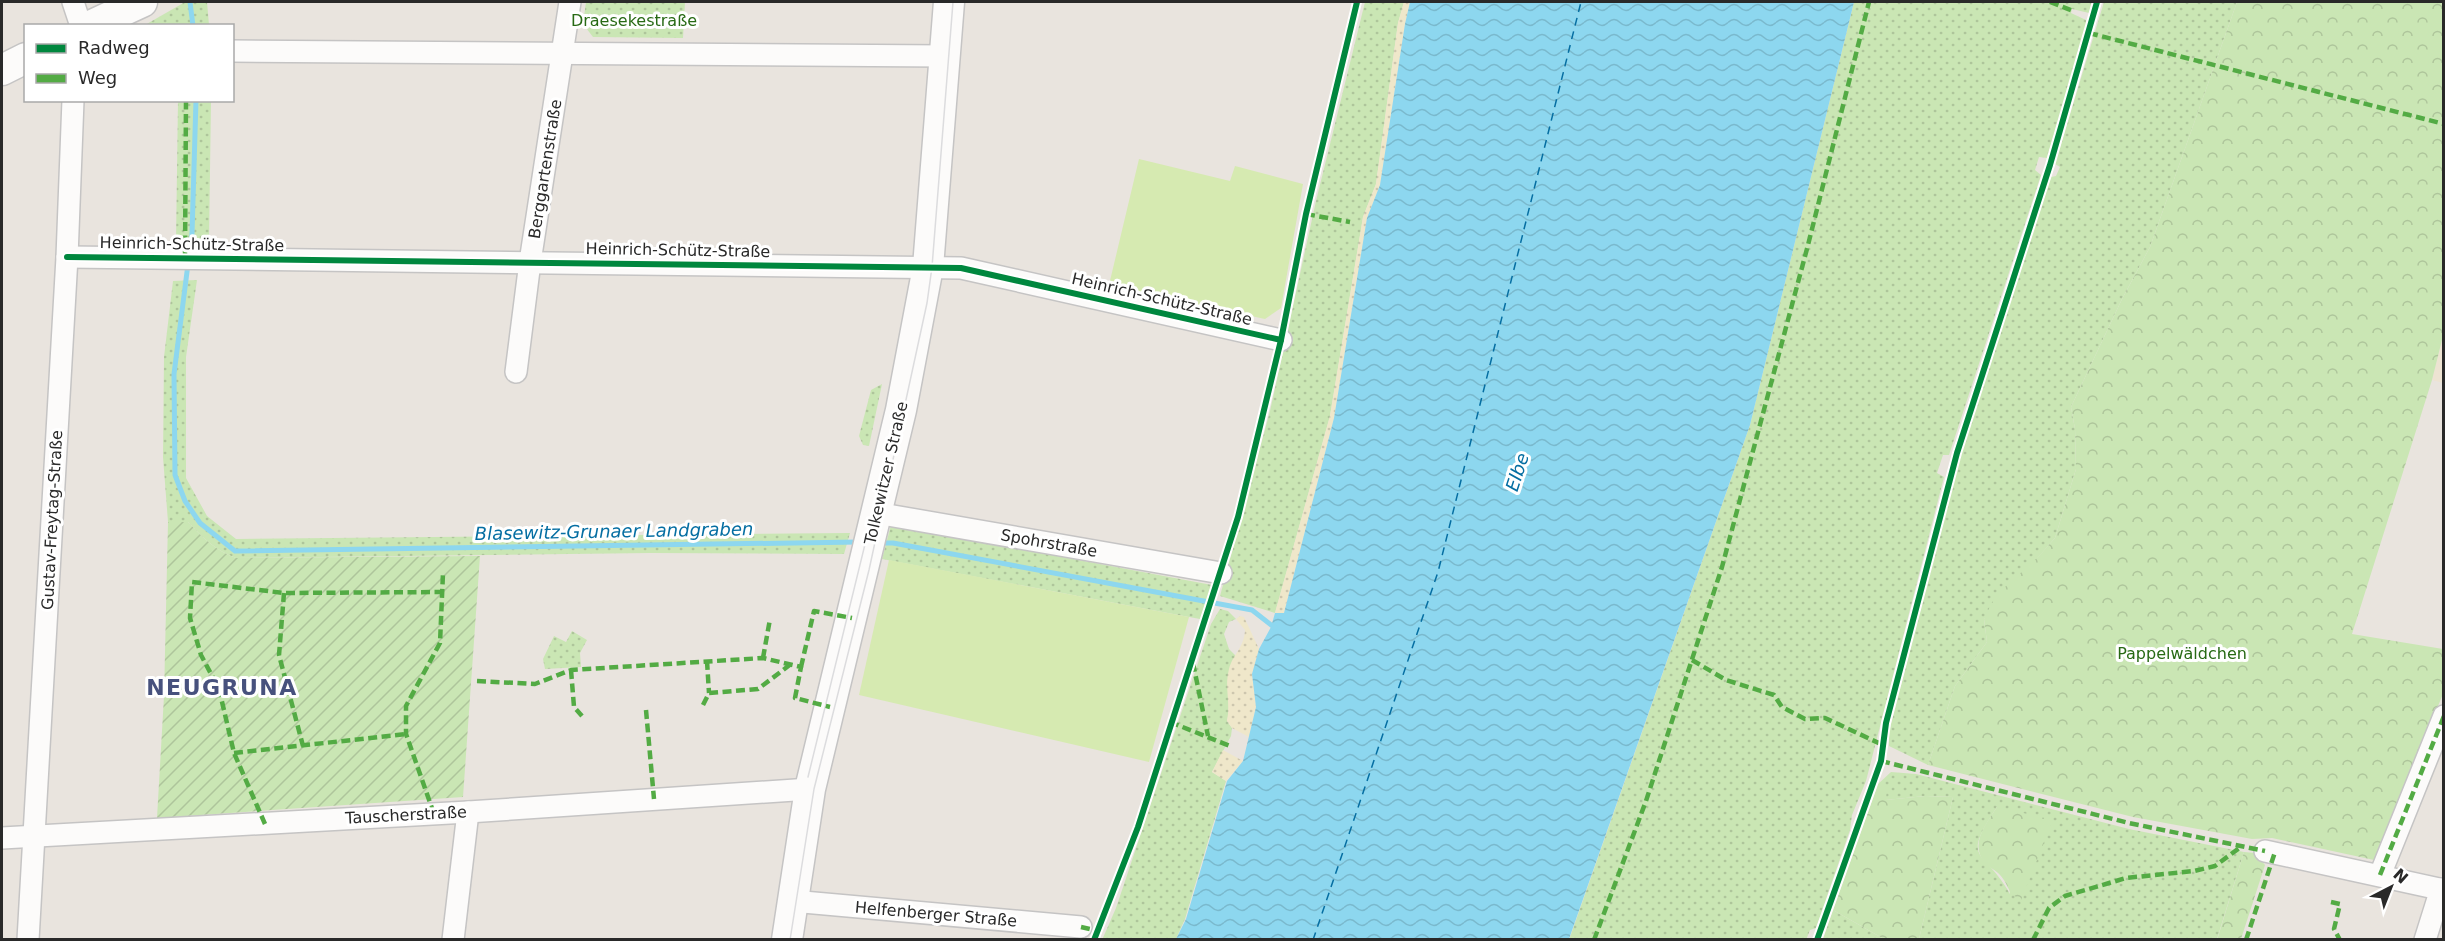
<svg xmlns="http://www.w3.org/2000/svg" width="2445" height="941" viewBox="0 0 2445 941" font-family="'DejaVu Sans',sans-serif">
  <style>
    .education { fill: #ede3d2 }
    .grass { fill: url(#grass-dots); fill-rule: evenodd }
    .forest { fill: url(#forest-crowns) }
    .sand { fill: url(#sand-dots) }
    .garden { fill: url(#garden-furrows) }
    .pitch { fill: #d6eab1 }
    .water { fill: url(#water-waves) }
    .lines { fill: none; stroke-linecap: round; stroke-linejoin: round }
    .stream { stroke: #8dd7ef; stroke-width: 5 }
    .ferry { stroke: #056ea2; stroke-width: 1.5; stroke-dasharray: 8 6; stroke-linecap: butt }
    .street-casing { stroke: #c5c4c4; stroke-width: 24 }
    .secondary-casing { stroke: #c5c4c4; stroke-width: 33 }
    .street { stroke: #fcfbfa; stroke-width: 21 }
    .secondary { stroke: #fcfbfa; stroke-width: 30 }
    .tram { stroke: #dcdcde; stroke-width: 1.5 }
    .quiet { stroke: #53ab44; stroke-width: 4.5; stroke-dasharray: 9 4.5; stroke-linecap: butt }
    .cycleway-casing { stroke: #fff; stroke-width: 10 }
    .cycleway { stroke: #00873e; stroke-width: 6 }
    .labels { text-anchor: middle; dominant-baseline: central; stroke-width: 6; stroke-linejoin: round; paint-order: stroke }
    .park-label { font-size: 16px; fill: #286a15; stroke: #fff }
    .street-label { font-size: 16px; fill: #292929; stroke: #fff }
    .water-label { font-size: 18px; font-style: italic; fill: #056ea2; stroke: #fff }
    .district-label { font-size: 22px; font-weight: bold; letter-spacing: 1.5px; fill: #47517d; stroke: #fff }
  </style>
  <defs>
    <pattern id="grass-dots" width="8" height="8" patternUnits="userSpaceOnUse" patternTransform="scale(1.5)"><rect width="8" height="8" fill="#cae6b4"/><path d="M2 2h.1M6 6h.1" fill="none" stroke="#aec59b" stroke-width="1.8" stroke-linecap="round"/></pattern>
    <pattern id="forest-crowns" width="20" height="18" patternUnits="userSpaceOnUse" patternTransform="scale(1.5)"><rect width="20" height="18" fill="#cae6b4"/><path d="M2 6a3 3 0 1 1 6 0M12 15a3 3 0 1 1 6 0" fill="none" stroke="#aec59b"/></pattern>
    <pattern id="sand-dots" width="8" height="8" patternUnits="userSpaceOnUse" patternTransform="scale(1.5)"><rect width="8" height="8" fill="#efe7ca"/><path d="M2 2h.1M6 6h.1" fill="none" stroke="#cdc6ae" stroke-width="1.8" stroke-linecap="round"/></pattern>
    <pattern id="garden-furrows" width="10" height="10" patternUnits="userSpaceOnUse" patternTransform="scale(1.5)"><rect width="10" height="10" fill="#cae6b4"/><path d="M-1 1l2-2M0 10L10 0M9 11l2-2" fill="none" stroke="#aec59b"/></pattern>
    <pattern id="water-waves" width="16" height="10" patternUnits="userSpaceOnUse" patternTransform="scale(1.5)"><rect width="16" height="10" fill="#8dd7ef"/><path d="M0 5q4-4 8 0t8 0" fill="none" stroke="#7ab9cd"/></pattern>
  </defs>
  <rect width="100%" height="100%" fill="#e9e4de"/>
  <path class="education" d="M2443 336V383L2432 380Z"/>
  <g class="grass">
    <path d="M185 2H207L209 25H145Z"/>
    <path d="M586 2H685L683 38 593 37 583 24Z"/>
    <path d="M1365 2H1404L1398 23 1376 184 1363 217 1330 416 1275 613 1220 596 1270 411 1316 201Z"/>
    <path d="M1854 2H2092L2089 13 2072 9 2071 13 2086 20V28L2047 158 2039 157 2035 170 2041 175 1949 455H1943L1937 473 1944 477 1866 781 1852 815 1850 830 1816 928 1810 930 1806 940H1569L1750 425Z"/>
    <path d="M2104 2H2237L2150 247 2122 299 2071 407 2075 429 2076 469 2055 538 1984 619 1987 642 1955 686 1928 765 1889 746V732L1960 456 2051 177 2056 176 2060 167 2055 164Z"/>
    <path d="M178 101H211L209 240 176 241Z"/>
    <path d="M197 280 186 357V478L207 516 236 539 850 533 844 554 650 553 236 558C216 551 202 537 188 522H168L163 457 164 357 173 281Z"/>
    <path d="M882 384 869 446 863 445 859 436 871 390Z"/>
    <path d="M891 525 1212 585 1200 619 1189 617 882 559Z"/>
    <path d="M1220 609 1228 611 1236 619 1229 622 1224 634 1229 649 1236 656C1222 680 1233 697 1227 721L1232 728 1231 736 1212 772 1226 781 1185 919 1176 939 1102 940 1116 908 1211 624Z"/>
    <path d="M572 631 587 640 580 653 581 667 545 669 543 659 554 636 566 642Z"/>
    <path d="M1891 772 1916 774 2129 829 2244 852 2217 939H1919L1953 797 1925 796 1886 800 1878 784ZM1997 807 2010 894C1985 848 1959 864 1997 807Z"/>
    <path d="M1833 910 1884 939H1823Z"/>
  </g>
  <g class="forest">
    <path d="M2237 2H2443V336L2432 380 2352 634 2443 649V694L2374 860 2272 838 2252 839 2133 817 1928 765 1955 686 1987 642 1984 619 1995 596 2038 557 2055 538 2076 469 2075 429 2071 407 2122 299 2150 247Z"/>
    <path d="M1878 784 1887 786 1886 800 1925 796 1953 797 1919 939H1884L1833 910Z"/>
    <path d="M1997 807 2053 820 2021 900C2006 892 2010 886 2000 875 1996 870 1989 868 1985 863 1969 844 1986 824 1997 807Z"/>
    <path d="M2244 852 2255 853 2265 865 2241 939 2217 940Z"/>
  </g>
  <g class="sand">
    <path d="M1404 2H1410L1405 24 1380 185 1367 218 1334 418 1284 613H1275L1330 416 1363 217 1376 184 1398 23Z"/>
    <path d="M1240 616 1244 617 1259 649 1252 674 1256 707 1249 737 1232 728 1227 721C1231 703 1224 686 1229 669 1233 654 1244 648 1245 630L1236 619Z"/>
    <path d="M1223 750 1243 761 1226 781 1212 772Z"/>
  </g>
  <path class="garden" d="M168 522H188C202 537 216 551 236 558L480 556 463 797 157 818 164 696Z"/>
  <g class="pitch">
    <path d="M1139 159 1230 181 1235 166 1303 184 1281 308 1265 319 1109 285Z"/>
    <path d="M889 560 1189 617 1149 762 859 695Z"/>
  </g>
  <path class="water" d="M1410 2H1854L1750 425 1569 939H1176L1186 919 1227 781 1243 761 1256 707 1252 674 1259 649 1271 627 1275 613H1284L1334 418 1367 218 1380 185 1405 24Z"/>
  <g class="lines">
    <g class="stream">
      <path d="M190 2 193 26"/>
      <path d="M190 255 192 234 196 100"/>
      <path d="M188 264 174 374 175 475 185 501 200 523 235 551 859 542"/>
      <path d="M880 543H893L1252 610 1275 628"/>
    </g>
    <path class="ferry" d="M1313 940 1438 572 1581 2"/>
    <g class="street-casing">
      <g id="street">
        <path d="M73 2 81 26"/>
        <path d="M232 51 946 56"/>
        <path d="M67 257 961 268 1281 340"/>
        <path d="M516 372 530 262 570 2"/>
        <path d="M876 513 1221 573"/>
        <path d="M2 838 468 812 810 789"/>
        <path d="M2265 851 2444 890"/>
        <path d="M2380 875 2444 716"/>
        <path d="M792 901 1081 927"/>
        <path d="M28 940 67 257 73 100"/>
        <path d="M453 940 468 812"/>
        <path d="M2425 940 2441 889"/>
      </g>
    </g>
    <g class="secondary-casing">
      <g id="secondary">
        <path d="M90 26 142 2"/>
        <path d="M2 70 26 58"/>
        <path d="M787 940 810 789 901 410 928 267 949 2"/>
      </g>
    </g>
    <use href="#street" class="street"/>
    <use href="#secondary" class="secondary"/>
    <g class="tram">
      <path d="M808 777 881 479"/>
      <path d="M790 940 814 789 869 570 927 303 932 267 953 2"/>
    </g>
    <g class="quiet">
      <path d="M2050 2 2073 11"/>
      <path d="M2089 33 2444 124"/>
      <path d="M1306 214 1350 222"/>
      <path d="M185 258 186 100"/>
      <path d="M284 593 279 655 303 746"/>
      <path d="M763 658 770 619"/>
      <path d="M1692 660 1726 680 1774 695 1782 707 1805 719 1825 718 1883 745"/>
      <path d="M707 661 709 693"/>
      <path d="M1193 663 1208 736"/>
      <path d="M801 667 814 611 852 618"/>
      <path d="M571 670 574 707 582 716"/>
      <path d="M477 681 535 684 571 670 763 658 801 667 795 698 830 707"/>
      <path d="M703 705 709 693 758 689 791 664"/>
      <path d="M646 710 654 799"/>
      <path d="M1170 722 1230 746"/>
      <path d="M234 753 406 734"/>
      <path d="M1881 761 2129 823 2265 851"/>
      <path d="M434 814 406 734V706L440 643 443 573"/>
      <path d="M265 824 234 753 219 689 201 655 190 618 192 582 284 593 442 592"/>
      <path d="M2380 875 2444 716"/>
      <path d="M2331 902 2340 904 2334 929 2340 940"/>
      <path d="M1081 927 1098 931"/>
      <path d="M1594 940 1646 801 1722 567 1808 245 1869 2"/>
      <path d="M2033 940 2049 908 2065 896 2126 878 2194 871 2215 866 2242 846"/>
      <path d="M2246 940 2275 852"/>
    </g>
    <g class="cycleway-casing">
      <g id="cycleway">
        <path d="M67 257 961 268 1281 340"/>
        <path d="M1094 940 1138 827 1238 517 1281 340 1306 214 1357 2"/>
        <path d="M1817 940 1881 761 1886 723 1957 453 2050 165 2097 2"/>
      </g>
    </g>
    <use href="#cycleway" class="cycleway"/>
  </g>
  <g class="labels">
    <g class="park-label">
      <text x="634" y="20">Draesekestraße</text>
      <text x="2182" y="653">Pappelwäldchen</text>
    </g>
    <g class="street-label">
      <text transform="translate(545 169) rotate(-81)">Berggartenstraße</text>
      <text transform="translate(192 244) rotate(1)">Heinrich-Schütz-Straße</text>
      <text transform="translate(678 250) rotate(1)">Heinrich-Schütz-Straße</text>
      <text transform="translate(1162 299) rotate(13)">Heinrich-Schütz-Straße</text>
      <text transform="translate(886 473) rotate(-77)">Tolkewitzer Straße</text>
      <text transform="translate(52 520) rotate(-87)">Gustav-Freytag-Straße</text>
      <text transform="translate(1049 543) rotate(10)">Spohrstraße</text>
      <text transform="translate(406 815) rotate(-3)">Tauscherstraße</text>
      <text transform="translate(936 914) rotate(5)">Helfenberger Straße</text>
    </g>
    <g class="water-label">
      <text transform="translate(1517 472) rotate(-72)">Elbe</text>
      <text transform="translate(614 531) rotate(-1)">Blasewitz‐Grunaer Landgraben</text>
    </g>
    <g class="district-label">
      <text x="222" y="687">NEUGRUNA</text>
    </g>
  </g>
  <rect width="2445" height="941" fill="none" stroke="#292929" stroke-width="6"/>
  <rect x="24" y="24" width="210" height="78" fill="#ffffff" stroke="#a9a9a9" stroke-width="1.5"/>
  <rect x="36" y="44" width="30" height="9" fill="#00873e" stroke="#a9a9a9" stroke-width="1.5"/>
  <text x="78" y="54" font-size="18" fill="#292929">Radweg</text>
  <rect x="36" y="74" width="30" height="9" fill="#53ab44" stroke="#a9a9a9" stroke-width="1.5"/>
  <text x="78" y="84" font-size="18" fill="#292929">Weg</text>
  <g transform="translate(2391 887) rotate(42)" stroke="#ffffff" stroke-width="4.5" paint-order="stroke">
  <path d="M0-4.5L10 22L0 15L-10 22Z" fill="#292929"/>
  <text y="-9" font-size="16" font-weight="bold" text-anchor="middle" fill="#292929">N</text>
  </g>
</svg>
